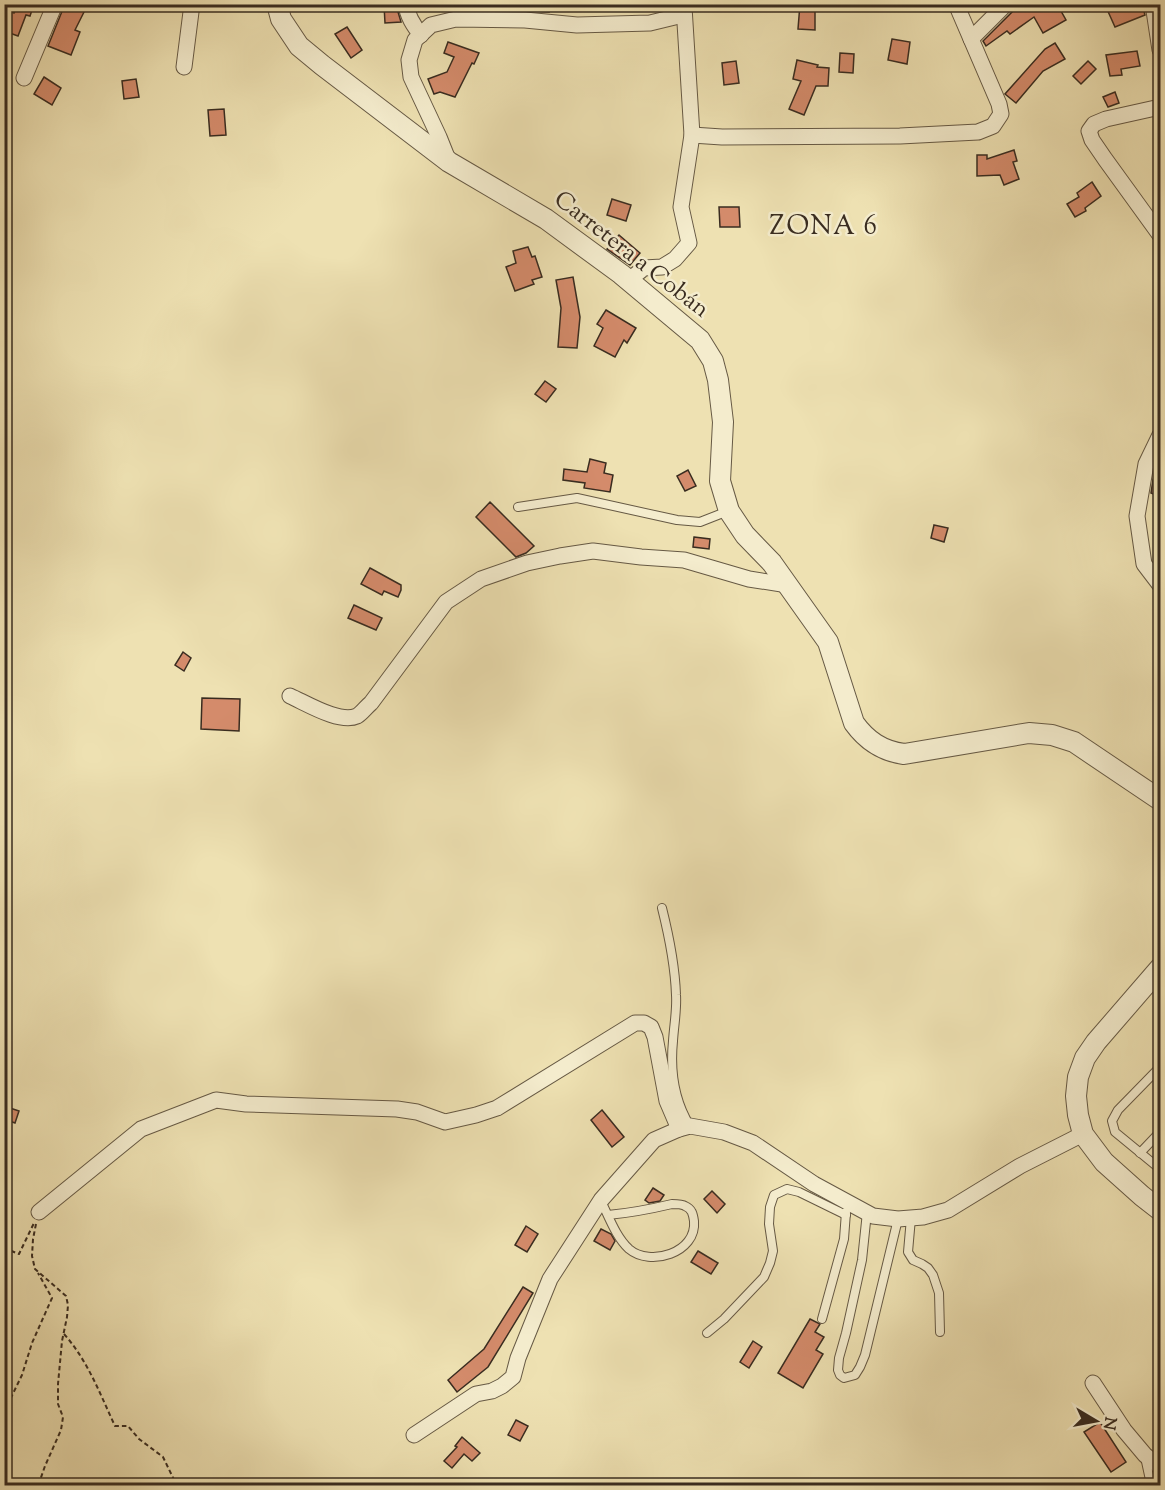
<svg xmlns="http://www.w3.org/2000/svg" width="1165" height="1490" viewBox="0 0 1165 1490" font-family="'Sorts Mill Goudy',serif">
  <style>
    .building { fill: #d48b6b; stroke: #392c20; stroke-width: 1.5 }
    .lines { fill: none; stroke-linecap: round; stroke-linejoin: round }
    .service-casing { stroke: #665944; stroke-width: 10 }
    .minor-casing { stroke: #665944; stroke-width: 17 }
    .tertiary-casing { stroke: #665944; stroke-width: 22 }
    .path { stroke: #392c20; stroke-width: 2; stroke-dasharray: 4.5 3; stroke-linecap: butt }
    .service { stroke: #f4eccd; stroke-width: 8 }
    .minor { stroke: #f4eccd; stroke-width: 15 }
    .tertiary { stroke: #f4eccd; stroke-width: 20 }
    .labels { text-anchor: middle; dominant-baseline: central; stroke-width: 5; stroke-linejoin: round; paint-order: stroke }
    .street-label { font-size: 24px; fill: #392c20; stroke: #f4eccd }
    .quarter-label { font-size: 27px; letter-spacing: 1.5px; fill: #392c20; stroke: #f4eccd }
  </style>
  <rect width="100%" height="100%" fill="#eee1b2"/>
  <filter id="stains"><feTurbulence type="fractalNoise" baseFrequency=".00333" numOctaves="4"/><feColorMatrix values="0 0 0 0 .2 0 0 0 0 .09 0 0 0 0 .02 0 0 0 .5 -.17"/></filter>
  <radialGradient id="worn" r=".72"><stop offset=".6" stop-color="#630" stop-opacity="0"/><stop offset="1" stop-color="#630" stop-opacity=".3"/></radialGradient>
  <g class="building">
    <path d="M4 4H34L30 16 26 15 18 36 4 31V17L7 10 14 13 15 11 4 8Z"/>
    <path d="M65 4H88L75 30 80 32 71 55 48 46Z"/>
    <path d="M531 4H548L549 12 531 11Z"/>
    <path d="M800 4H815V30L798 29Z"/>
    <path d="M1016 4H1057L1066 20 1043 33 1034 17 1010 34 1007 31 986 46 983 41 1013 11Z"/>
    <path d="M1113 4H1142L1145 15 1115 27 1106 7Z"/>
    <path d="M384 5H396L401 22 385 23Z"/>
    <path d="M347 27 362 50 351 58 335 34Z"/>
    <path d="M892 39 910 42 907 64 888 60Z"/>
    <path d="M448 42 479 53 474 64 472 63 455 97 440 92 434 94 428 79 447 72 454 57 444 53Z"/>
    <path d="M1055 43 1065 59 1043 71 1016 103 1005 94 1045 49Z"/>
    <path d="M1137 51 1140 66 1121 69 1122 75 1110 76 1106 55Z"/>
    <path d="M840 53 854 54 853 73 839 72Z"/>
    <path d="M797 60 818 65 817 67 829 68 828 86H816L804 115 789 109 801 81 793 79Z"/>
    <path d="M736 61 739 83 724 85 722 63Z"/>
    <path d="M1088 61 1096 69 1081 84 1073 76Z"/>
    <path d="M44 77 61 88 52 105 34 94Z"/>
    <path d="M136 79 139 97 124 99 122 81Z"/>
    <path d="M1115 92 1119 103 1108 107 1103 97Z"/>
    <path d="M224 109 226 135 210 136 208 110Z"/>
    <path d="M1014 150 1017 161 1013 162 1019 179 1004 185 1000 175 977 176V155H987V159Z"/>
    <path d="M1092 182 1101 196 1085 208 1086 211 1075 217 1067 204 1079 197 1077 193Z"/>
    <path d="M612 199 631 205 626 221 607 215Z"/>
    <path d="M719 207H739L740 227H720Z"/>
    <path d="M619 235 640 253 630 265 607 249Z"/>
    <path d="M528 247 532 257 535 256 542 277 532 280 534 284 515 291 506 267 516 263 513 251Z"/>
    <path d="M573 277 580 317 577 348 558 347 561 308 556 280Z"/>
    <path d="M606 310 636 328 627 343 624 340 615 357 594 346 603 328 597 324Z"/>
    <path d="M545 381 556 389 546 402 535 394Z"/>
    <path d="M590 459 606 463 604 473 613 475 610 492 584 488 585 483 563 480 564 469 587 472Z"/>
    <path d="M1160 463H1161V497L1151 493 1153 480Z"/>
    <path d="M688 470 696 486 685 491 677 476Z"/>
    <path d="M490 502 534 546 526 553 516 557 476 517Z"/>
    <path d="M934 525 948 528 944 542 931 538Z"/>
    <path d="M694 537 710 539 709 549 693 547Z"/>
    <path d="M370 568 401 585V590L398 597 384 591 382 595 361 584Z"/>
    <path d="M354 605 382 618 376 630 348 618Z"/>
    <path d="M183 652 191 658 184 671 175 665Z"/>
    <path d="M202 698 240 699 239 731 201 729Z"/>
    <path d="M4 1106 19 1111 15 1123 4 1119Z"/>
    <path d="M602 1110 624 1137 612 1147 591 1120Z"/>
    <path d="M653 1188 664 1195 660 1201 649 1203 645 1200Z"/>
    <path d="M712 1191 725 1204 717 1213 704 1199Z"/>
    <path d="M526 1226 538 1234 527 1252 515 1245Z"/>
    <path d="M601 1229 611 1234 615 1241 610 1250 594 1241Z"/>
    <path d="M698 1251 718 1263 711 1274 691 1262Z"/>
    <path d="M523 1287 533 1293 488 1367 457 1392 448 1380 484 1349Z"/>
    <path d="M810 1319 820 1324 815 1332 824 1337 816 1350 823 1354 803 1388 778 1373Z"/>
    <path d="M753 1341 762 1347 749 1368 740 1362Z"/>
    <path d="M516 1420 528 1426 520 1441 508 1435Z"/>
    <path d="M1100 1422 1126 1462 1111 1472 1084 1432Z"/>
    <path d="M462 1437 480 1453 472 1461 464 1454 452 1468 444 1461 457 1447 455 1446Z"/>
  </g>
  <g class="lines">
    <g class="service-casing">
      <g id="service">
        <path d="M518 507 577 498 677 520 700 522 728 511"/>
        <path d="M662 908C669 936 675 965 676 995 677 1010 674 1025 673 1041 670 1071 674 1100 690 1126"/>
        <path d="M1160 1067 1118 1110 1112 1121 1115 1132 1160 1169"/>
        <path d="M1140 1153 1160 1132"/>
        <path d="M601 1201C609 1217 616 1237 629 1249 650 1267 697 1253 694 1221 693 1214 692 1209 685 1206 682 1204 676 1204 672 1204 651 1209 630 1213 608 1215"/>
        <path d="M867 1212 862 1260 846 1333 839 1358 838 1370 840 1375 844 1378 855 1375 860 1367 865 1355 898 1219"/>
        <path d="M911 1218 908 1252 913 1260 922 1264 928 1268 933 1275 939 1293 940 1332"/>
        <path d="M822 1319 844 1239 846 1212"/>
        <path d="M707 1333 724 1319 764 1277 770 1263 773 1251 769 1224 770 1207 774 1195 787 1189 799 1192 846 1215"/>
        <path d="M1145 1457 1150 1480 1153 1486"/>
      </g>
    </g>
    <g class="minor-casing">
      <g id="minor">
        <path d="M406 4C407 16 414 26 421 35"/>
        <path d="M1153 4 1160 50"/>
        <path d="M971 39 1006 4"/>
        <path d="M184 67 192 4"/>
        <path d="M24 78 55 4"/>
        <path d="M1160 107 1106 119 1094 124 1089 131 1092 140 1105 159 1160 235"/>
        <path d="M692 135 722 137 900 136 978 132 993 126 1001 114 999 104 956 4"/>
        <path d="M449 162 439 137 411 77 409 60 415 40 431 25 456 19 525 20 577 25 650 23 683 15"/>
        <path d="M629 280 644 268 662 267 675 259 689 243 681 207 692 135 684 7"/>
        <path d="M1160 435 1146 464 1137 516 1144 564 1160 585"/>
        <path d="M290 696C306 703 340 724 357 716 362 713 366 707 371 703L446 602 481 579 527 563 560 556 593 551 641 557 684 560 749 579 788 585"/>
        <path d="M39 1212 141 1129 216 1100 246 1104 397 1109 417 1112 445 1122 476 1115 497 1108 635 1023H644L651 1027 655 1037 667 1101 679 1129"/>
        <path d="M1093 1383 1124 1430 1145 1455 1160 1467"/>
        <path d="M414 1435 476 1394 492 1391 502 1386 513 1377 518 1358 550 1279 601 1200 654 1140 679 1129 690 1126 724 1132 753 1143 814 1184 873 1216 898 1219 923 1217 948 1210 1020 1166 1083 1134"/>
      </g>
    </g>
    <g class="tertiary-casing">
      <g id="tertiary">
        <path d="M277 4 281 19 299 46 322 65 449 162 546 219 621 274 700 340 713 361 718 380 723 422 720 481 729 511 745 535 772 563 828 642 854 723C867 741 882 751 904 754L1029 733 1052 735 1074 742 1160 800"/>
        <path d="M1160 968 1096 1042 1085 1058 1078 1077 1076 1096 1078 1115 1083 1134 1104 1162 1142 1196 1160 1210"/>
      </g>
    </g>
    <g class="path">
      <path d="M36 1224 33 1239 32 1256 35 1269 66 1296 68 1305 67 1317 62 1341 58 1384V1404L63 1417 61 1430 45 1466 38 1486"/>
      <path d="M4 1248 19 1254 34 1223"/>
      <path d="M64 1334C88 1361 100 1394 115 1426H128L139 1439 163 1457 177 1486"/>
      <path d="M4 1412 22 1375 32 1343 52 1298 38 1273"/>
    </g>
    <use href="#service" class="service"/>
    <use href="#minor" class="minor"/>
    <use href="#tertiary" class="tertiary"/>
  </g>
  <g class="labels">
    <g class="street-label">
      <text transform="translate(631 255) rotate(38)">Carretera a Cobán</text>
    </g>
    <g class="quarter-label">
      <text x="824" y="227">ZONA 6</text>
    </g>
  </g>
  <rect width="1165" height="1490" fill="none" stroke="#eee1b2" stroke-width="24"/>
  <rect x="6" y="6" width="1153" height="1478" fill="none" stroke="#392c20" stroke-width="3"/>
  <rect x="12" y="12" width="1141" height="1466" fill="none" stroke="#392c20" stroke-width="1.5"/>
  <g transform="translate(1096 1421) rotate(100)" stroke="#f4eccd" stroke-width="4.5" paint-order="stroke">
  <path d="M0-4.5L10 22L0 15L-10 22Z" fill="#392c20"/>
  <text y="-9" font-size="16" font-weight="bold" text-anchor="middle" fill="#392c20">N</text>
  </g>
  <rect width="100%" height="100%" filter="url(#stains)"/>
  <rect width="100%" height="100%" fill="url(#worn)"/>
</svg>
